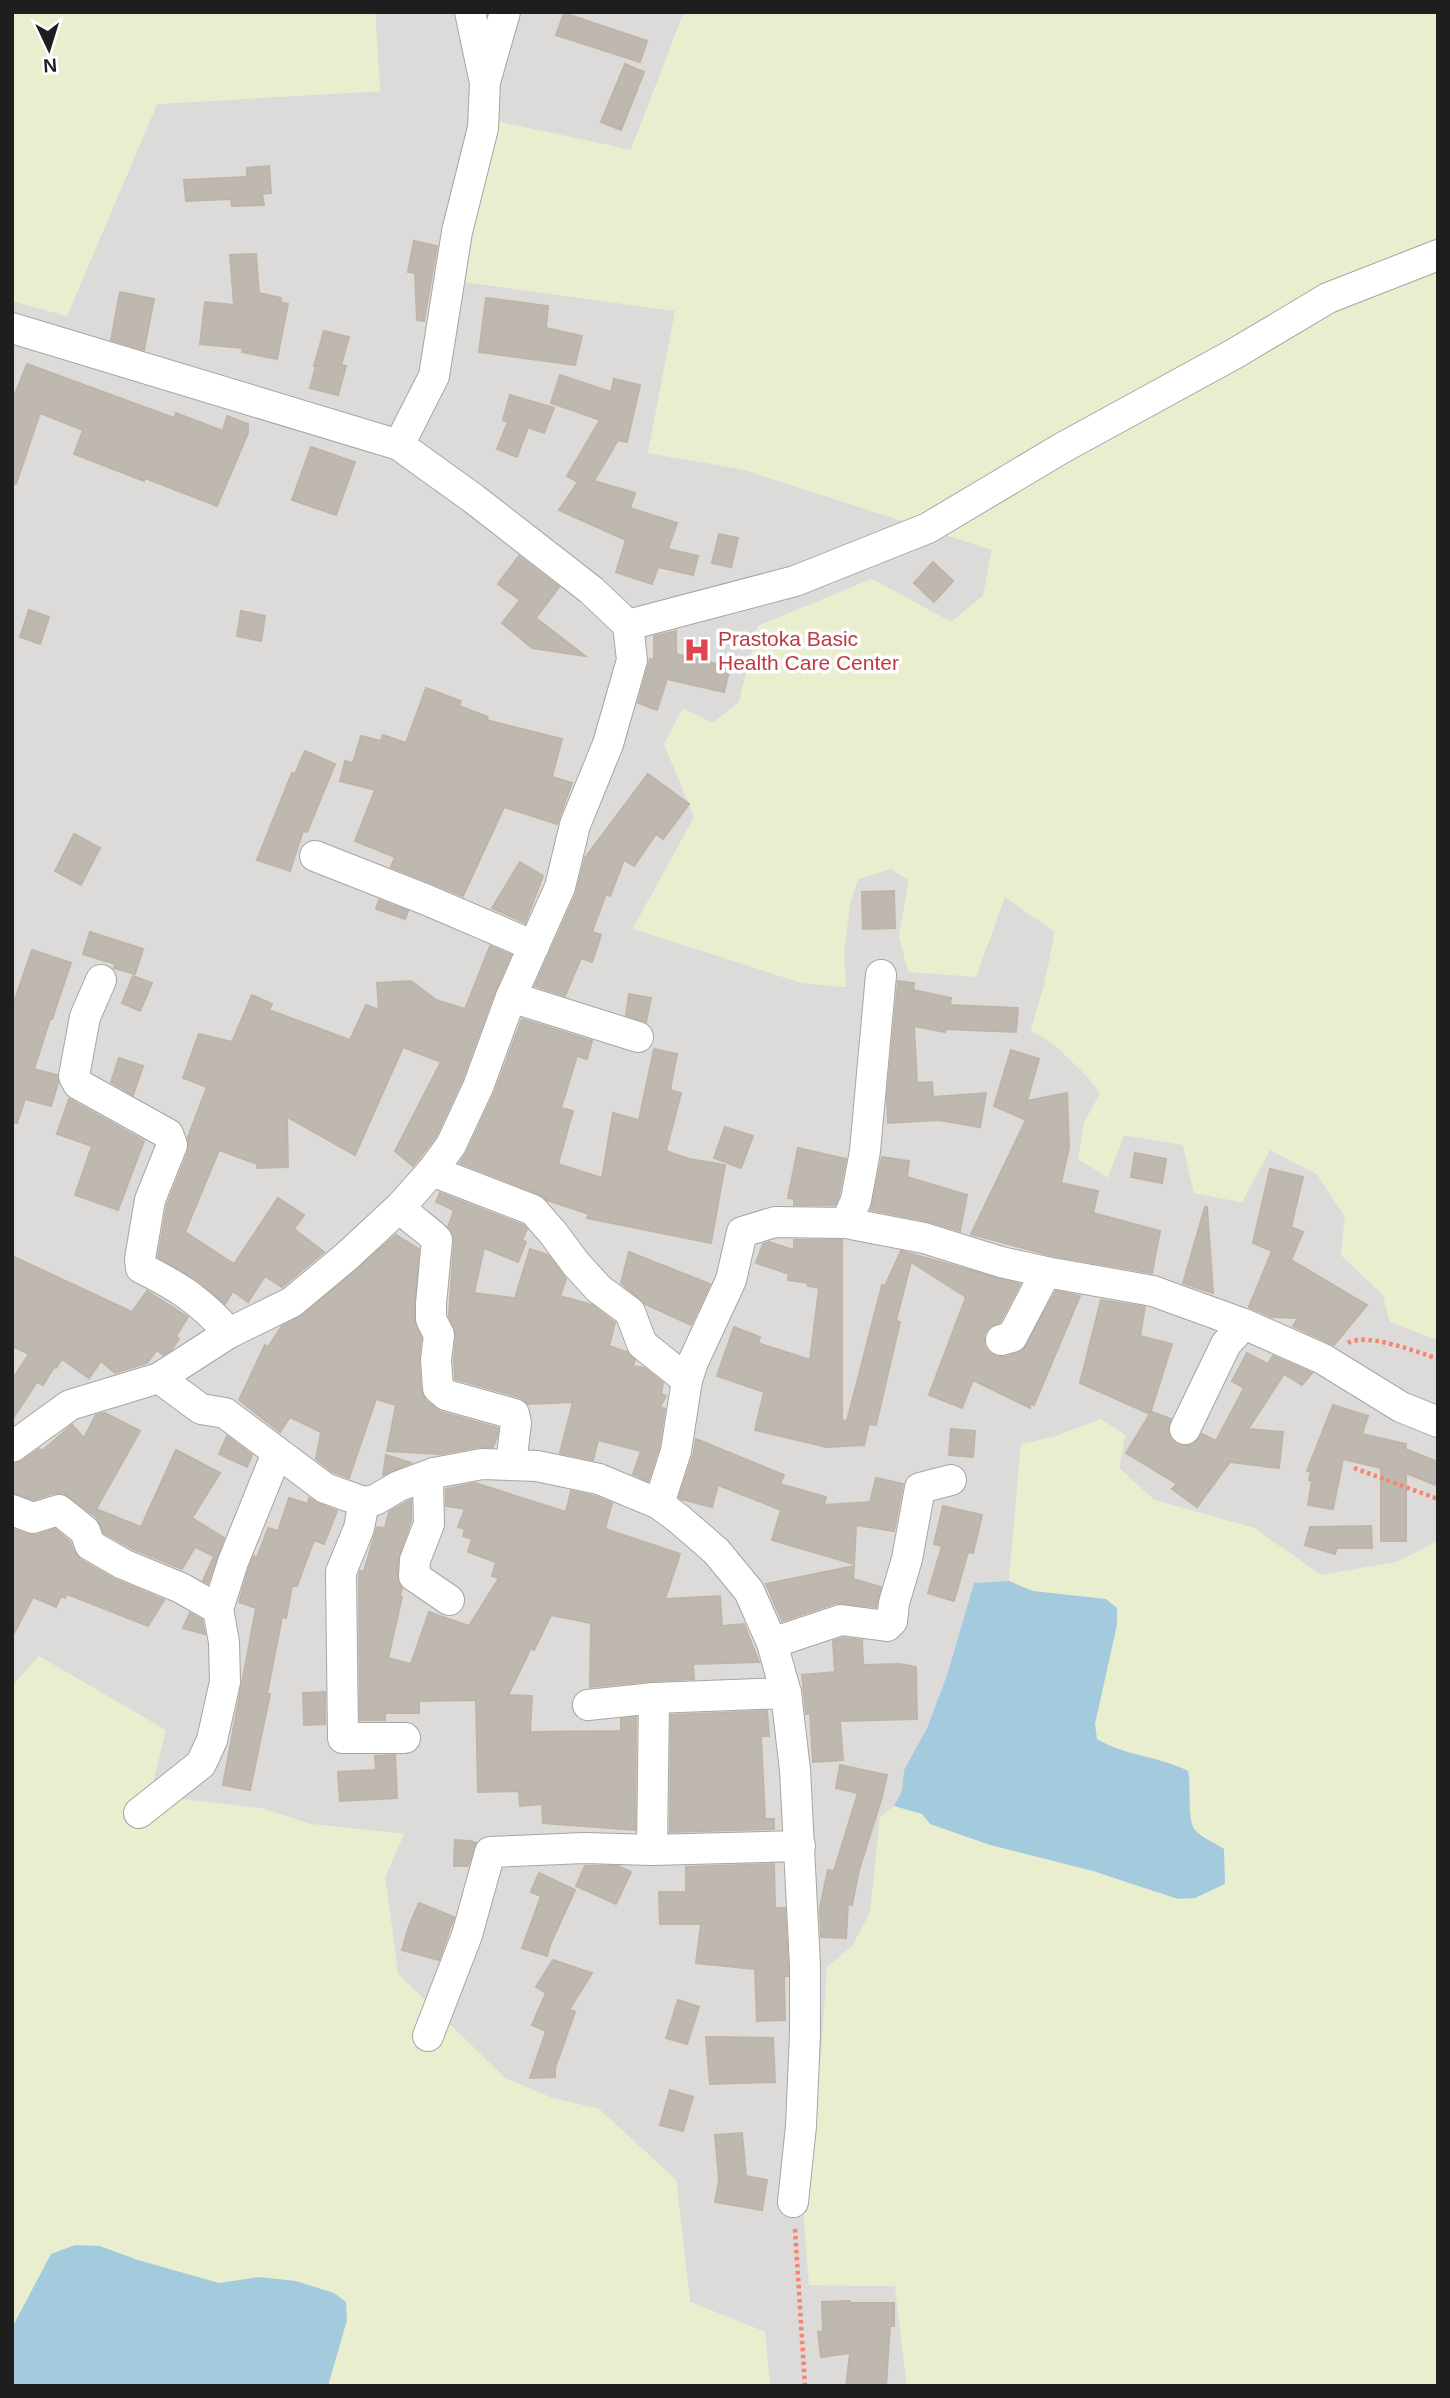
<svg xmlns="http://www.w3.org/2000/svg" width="1450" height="2398" viewBox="0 0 1450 2398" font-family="Arial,sans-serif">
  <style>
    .residential { fill: #dcdbda }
    .farmland { fill: #e9eece }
    .water { fill: #a3cbdd }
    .building { fill: #bfb8b0; stroke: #c0b4a6; stroke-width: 2 }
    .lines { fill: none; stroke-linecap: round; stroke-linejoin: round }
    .street-casing { stroke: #a5a5a5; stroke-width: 32 }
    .path { stroke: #fa8469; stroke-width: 4.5; stroke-dasharray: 3.5 3.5; stroke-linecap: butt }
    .street { stroke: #fff; stroke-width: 30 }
    .labels { text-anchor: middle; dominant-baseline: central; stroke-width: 7; stroke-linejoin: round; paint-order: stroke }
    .health-label { font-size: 21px; fill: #be3a42; stroke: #fff; text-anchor: start }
  </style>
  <rect width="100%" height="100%" fill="#efece3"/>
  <path class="residential" d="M375 12H684L631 150 465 282 676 311 648 453 741 469 992 549 983 596 951 622 872 579 758 626 739 702 713 723 664 743 695 817 633 928 802 983 845 987 844 952 850 903 858 879 891 869 909 880 899 936 1005 897 1055 932 1044 986 1031 1030 1055 1045 1088 1077 1100 1094 1085 1122 1124 1135 1183 1145 1194 1193 1241 1202 1270 1150 1317 1174 1345 1217 1341 1255 1383 1295 1390 1322 1438 1340V1541L1397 1562 1321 1575 1254 1528 1154 1500 1119 1468 1125 1435 1053 1437 1021 1444 1009 1581 974 1583 947 1675 927 1728 904 1770 902 1791 894 1806 880 1817 871 1912 853 1945 827 1968 809 2285 895 2286 907 2386H770L765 2332 690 2302 676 2180 599 2109 552 2098 505 2078 398 1974 385 1877 404 1834 310 1824 264 1809 149 1795 39 1656 12 1687V301L67 315 157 104 380 91Z"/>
  <g class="farmland">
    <path d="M12 12H375L380 91 157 104 67 316 12 301Z"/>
    <path d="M684 12H1438V1340L1390 1322 1383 1295 1341 1255 1345 1217 1317 1174 1270 1150 1242 1202 1194 1193 1183 1145 1124 1135 1108 1178 1078 1159 1084 1122 1100 1094 1088 1077 1055 1045 1031 1030 1044 986 1055 932 1005 897 976 977 908 972 899 936 909 880 891 869 858 879 850 903 844 952 846 987 802 983 633 929 694 817 664 744 683 708 713 723 739 702 758 626 872 579 951 622 983 596 992 550 741 469 648 453 675 311 465 282 492 120 631 150Z"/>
    <path d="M1101 1419 1125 1435 1119 1468 1154 1500 1254 1528 1321 1575 1397 1562 1438 1541V2386H907L895 2286 809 2285 803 2209 821 2054 827 1967 853 1945 870 1912 880 1817 894 1806 922 1814 930 1824 990 1845 1093 1871 1224 1862V1849L1194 1829 1189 1814 1191 1786 1174 1764 1109 1747 1097 1740 1095 1724 1117 1625 1106 1599 1033 1591 1009 1581 1021 1444 1053 1437Z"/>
    <path d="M39 1656 166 1730 150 1795 264 1809 310 1824 404 1834 385 1877 398 1974 505 2078 552 2098 599 2109 676 2180 690 2302 765 2332 770 2386H12V1687Z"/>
  </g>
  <g class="water">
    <path d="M1009 1581 1033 1591 1106 1599 1117 1608V1625L1095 1724 1097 1739C1125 1756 1159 1756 1188 1771 1192 1787 1186 1821 1196 1831 1203 1838 1215 1843 1224 1849L1225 1884 1195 1898 1178 1899 1093 1871 990 1845 930 1824 922 1814 894 1806 902 1791 904 1770 927 1728 947 1675 974 1583Z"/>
    <path d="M75 2245 100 2246 138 2260 219 2283 259 2277 296 2281 334 2293 346 2302 347 2320 328 2386H12V2329L15 2322 51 2254Z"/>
  </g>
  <g class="building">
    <path d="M564 13 647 41 640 62 556 35Z"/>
    <path d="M625 64 644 72 621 130 601 122Z"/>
    <path d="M269 166 271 193 262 194 264 205 232 206 231 199 186 201 184 180 247 177V168Z"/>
    <path d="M414 241 437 246 424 321 417 320 415 273 408 272Z"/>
    <path d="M256 254 259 293 281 298 280 302 288 304 277 359 242 352 243 348 200 344 205 302 234 305 230 255Z"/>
    <path d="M120 292 154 299 144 350 111 340Z"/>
    <path d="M486 298 548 306 546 328 582 336 575 365 479 352Z"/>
    <path d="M324 331 349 337 341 365 346 366 338 395 310 388 316 366H314Z"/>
    <path d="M27 364 174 418 176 413 223 431 227 416 248 424V433L217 506 145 478 144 481 74 454 83 430 40 413 16 484H12V402Z"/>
    <path d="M560 375 611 392 614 379 640 385 627 442 618 440 594 481 635 493 630 508 677 523 668 549 698 556 693 575 658 567 652 584 616 572 626 540 559 510 578 482 567 476 600 420 551 403Z"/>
    <path d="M510 395 554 408 544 433 528 427 517 457 497 449 508 422 503 420Z"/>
    <path d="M311 447 355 462 336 515 292 500Z"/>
    <path d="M719 534 738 538 731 567 712 563Z"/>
    <path d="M519 556 559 587 536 618 585 656 532 648 502 623 520 600 498 584Z"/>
    <path d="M933 562 953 581 934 602 914 583Z"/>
    <path d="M29 610 49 617 40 644 20 637Z"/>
    <path d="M241 611 265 616 261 641 237 636Z"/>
    <path d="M676 631V654L730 667 724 692 667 679 657 710 638 703 650 659 654 660V636Z"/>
    <path d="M426 688 461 701 459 706 488 717 486 720 562 739 552 777 572 783 557 824 504 807 463 896 391 867 395 857 355 841 375 790 340 781 345 761 353 763 361 736 381 741 383 735 406 743Z"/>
    <path d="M305 751 335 764 307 832 303 831 290 871 257 860 292 773 295 774Z"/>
    <path d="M648 774 689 804 663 839 656 834 634 866 624 860 610 896 606 894 592 932 601 935 592 962 581 958 565 996 535 986 576 894 585 858Z"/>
    <path d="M74 834 100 848 81 885 55 871Z"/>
    <path d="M520 862 543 876 525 923 492 908Z"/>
    <path d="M894 891 895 928 863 929 862 892Z"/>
    <path d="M379 900 408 911 405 919 376 909Z"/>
    <path d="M90 932 143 949 135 974 114 968 115 964 83 954Z"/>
    <path d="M490 946 511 955 495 991 462 1080 436 1136 413 1166 395 1151 441 1062 403 1047 355 1155 287 1117 288 1167 257 1168V1164L219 1150 185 1232 234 1264 278 1198 304 1215 294 1229 324 1252 282 1287 265 1276 248 1302 233 1291 225 1304 198 1281 158 1257 167 1205 188 1152V1137L207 1087 183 1078 199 1034 232 1042 252 995 272 1004 269 1010 350 1040 366 1005 379 1010 377 983 411 981 436 1000 465 1009Z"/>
    <path d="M32 950 71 963 52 1019H50L34 1069 57 1075 58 1083 51 1106 25 1099 17 1123 12 1122V1008Z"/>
    <path d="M133 976 152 983 140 1011 122 1003Z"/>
    <path d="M898 981 914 983 913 990 951 998 950 1005 1018 1008 1016 1032 945 1029V1032L914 1026 917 1083 932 1082 933 1097 986 1093 980 1127 939 1120 888 1123 887 1098Z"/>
    <path d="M629 994 651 998 646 1022 626 1015Z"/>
    <path d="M522 1019 592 1041 587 1059 577 1056 561 1108 573 1111 558 1164 602 1178 613 1113 639 1120 654 1049 677 1054 670 1090 681 1093 666 1151 689 1159 725 1165 711 1243 587 1218 589 1214 547 1200 539 1194 460 1163 467 1152 494 1094Z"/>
    <path d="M1011 1050 1039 1059 1027 1101 1067 1093 1069 1148 1061 1183 1098 1191 1093 1213 1160 1231 1152 1273 1049 1255 971 1234 1026 1120 994 1106Z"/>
    <path d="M119 1058 143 1066 133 1095 111 1082Z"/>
    <path d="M69 1099 144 1141 118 1210 75 1195 92 1146 57 1134Z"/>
    <path d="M725 1127 753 1136 741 1168 714 1158Z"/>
    <path d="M798 1148 846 1159 839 1195 835 1205H794V1199L788 1198Z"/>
    <path d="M1135 1153 1166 1159 1162 1183 1131 1177Z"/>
    <path d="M882 1157 909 1161 907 1177 967 1195 960 1231 927 1221 871 1210Z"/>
    <path d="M1270 1169 1303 1177 1291 1227 1303 1232 1291 1260 1367 1305 1334 1345 1293 1326 1298 1318 1272 1317 1249 1307 1272 1251 1253 1243Z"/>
    <path d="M440 1193 523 1225 527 1229 522 1240 526 1242 518 1262 484 1248 474 1293 515 1298 530 1249 548 1255 566 1279 560 1296 592 1305 615 1323 609 1346 627 1352 635 1360 633 1366 644 1368 663 1383 661 1394 666 1396 660 1407 665 1409 659 1447 648 1481 633 1474 641 1451 598 1440 593 1460 560 1453 573 1402 528 1404 519 1397 455 1379 454 1360 456 1336 449 1315 454 1241 453 1234 448 1227 454 1210 436 1202Z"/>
    <path d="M1205 1207H1207L1213 1293 1183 1283Z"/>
    <path d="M396 1235 419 1249 414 1319 421 1338 419 1361 421 1390 426 1401 441 1412 498 1428 497 1437 493 1447H479L440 1454 387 1451 396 1405 376 1399 349 1478 333 1472 316 1459 321 1432 290 1417 280 1432 239 1400 265 1345 268 1347 282 1326 303 1315Z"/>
    <path d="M794 1240H842V1420L847 1421 882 1285 885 1286 901 1251 1020 1284 1000 1322 989 1327 984 1335V1345L989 1353 997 1357H1006L1023 1350 1056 1291 1080 1296 1034 1405 1030 1404V1408L973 1380 962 1408 929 1395 966 1297 911 1262 896 1321 900 1322 876 1425 869 1424 864 1445 827 1447 755 1430 764 1392 717 1376 734 1327 760 1337 758 1343 810 1360 819 1288 808 1286V1283L788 1280 789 1274 756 1263 763 1244 769 1242 794 1250Z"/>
    <path d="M629 1252 710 1284 691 1325 645 1304 621 1283Z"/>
    <path d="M12 1256 132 1312 147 1291 188 1317 176 1336 179 1339 171 1350 163 1355 157 1350 147 1363 115 1373 101 1361 89 1378 62 1359 56 1368 54 1367 43 1385 37 1382 12 1420V1380L29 1354 12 1346Z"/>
    <path d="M1101 1300 1145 1307 1140 1336 1172 1344 1150 1414 1152 1412 1171 1419 1168 1431 1171 1439 1178 1445 1186 1446 1194 1444 1202 1434 1216 1441 1244 1388 1232 1381 1247 1353 1268 1364 1273 1356 1312 1373 1302 1385 1284 1374 1248 1429 1283 1432 1279 1468 1230 1462 1197 1507 1172 1489 1177 1484 1126 1453 1150 1414 1080 1383Z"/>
    <path d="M1333 1405 1368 1416 1362 1434 1406 1444 1405 1449 1438 1462V1486L1406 1473V1541H1381V1468L1343 1459 1333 1509 1308 1505 1312 1481 1309 1480 1311 1471H1307Z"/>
    <path d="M105 1413 140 1431 96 1509 141 1527 176 1450 220 1473 192 1518 224 1538 208 1583 203 1581 214 1556 195 1547 182 1569 131 1548 104 1533 96 1517 63 1493H54L34 1500 12 1493V1464L22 1461 39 1449 42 1451 72 1425 84 1438 96 1415Z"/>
    <path d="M951 1429 975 1431 973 1457 949 1455Z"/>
    <path d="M227 1436 252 1455 247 1467 219 1454Z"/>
    <path d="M696 1439 784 1475 780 1484 826 1497 824 1505 870 1502 876 1478 903 1484 894 1531 856 1525 854 1564 772 1540 781 1510 718 1485 712 1507 681 1499 679 1497 693 1456Z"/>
    <path d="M386 1455 411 1463 383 1475Z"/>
    <path d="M475 1483 566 1512 571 1491 594 1496 612 1503 605 1529 680 1554 665 1599 720 1596 722 1626 744 1624 759 1662 693 1664 694 1679 652 1681 590 1687 591 1623 551 1615 534 1650 531 1648 508 1695 532 1696 530 1732 621 1731V1719L636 1717 635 1830 543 1823 542 1804 520 1806 519 1791 478 1792 476 1700 419 1701V1713H385V1720H360L359 1575 360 1571H364L377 1527 385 1528 389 1512 411 1500V1521L398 1559 397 1576 402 1588 400 1596 402 1597 388 1658 411 1664 429 1612 469 1626 499 1578 492 1576 496 1562 468 1552 472 1539 463 1536 465 1529 458 1527 465 1509 446 1506V1489Z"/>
    <path d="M289 1498 308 1504 309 1498 319 1504 337 1511 324 1544 314 1540 297 1586H292L286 1618 282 1617 267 1694H270L250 1790 223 1785 256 1608 239 1602 249 1568 254 1556 257 1558 268 1528 278 1531Z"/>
    <path d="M943 1506 982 1515 973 1553 968 1552 954 1601 928 1593 942 1546 934 1544Z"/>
    <path d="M1371 1526 1372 1548H1337L1335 1554 1305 1545 1310 1527Z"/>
    <path d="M12 1529 27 1534 37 1535 55 1529 70 1542 74 1552 81 1560 116 1580 164 1600 148 1626 67 1594 65 1598 61 1596 56 1607 33 1597 12 1637Z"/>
    <path d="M854 1566 853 1579 881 1587 876 1607 836 1603 782 1621 766 1584Z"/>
    <path d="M190 1613 202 1620 205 1634 183 1628Z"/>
    <path d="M843 1638 862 1640 863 1665 900 1664 916 1667 917 1719 840 1721 843 1760 813 1762 810 1713 806 1714 802 1675 835 1672 833 1641Z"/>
    <path d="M325 1692V1724L304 1725 303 1693Z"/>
    <path d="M767 1711 769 1736H761L765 1819H774V1829L670 1832 671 1715Z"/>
    <path d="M395 1755 397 1798 340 1801 338 1772 376 1770 375 1756Z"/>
    <path d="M840 1765 887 1775 882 1797 859 1870 852 1905 848 1904 846 1938 821 1937 820 1907 828 1870 834 1871 858 1793 836 1788Z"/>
    <path d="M455 1840 470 1841 476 1843 468 1866H454Z"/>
    <path d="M774 1864 775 1908H785L788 1965V1976H784L785 2020 757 2021 755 1969 696 1963 701 1924H660L659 1892H686V1867Z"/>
    <path d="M585 1866H618L631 1872 616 1904 576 1886Z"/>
    <path d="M539 1873 575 1890 550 1945 547 1956 522 1948 541 1896 531 1892Z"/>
    <path d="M419 1903 454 1917 439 1960 402 1950 409 1926Z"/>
    <path d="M553 1960 592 1973 569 2010 575 2012 555 2068V2077L530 2078 546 2031 532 2025 546 1993 536 1987Z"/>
    <path d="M678 2000 699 2007 687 2044 666 2038Z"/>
    <path d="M706 2037 773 2038 775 2082 710 2084Z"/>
    <path d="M670 2090 693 2097 683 2131 660 2125Z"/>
    <path d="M742 2133 746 2176 767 2180 762 2210 715 2202 719 2180 715 2135Z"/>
    <path d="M850 2301V2303H894V2326H890L886 2386H846L850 2353 821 2357 818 2332 823 2331 822 2302Z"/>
  </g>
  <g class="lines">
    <g class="street-casing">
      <g id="street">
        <path d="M470 12 484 78"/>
        <path d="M12 328 399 445 474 499 591 590 628 625 632 660 608 744 575 825 560 887 511 997 478 1087 451 1145 432 1171 401 1206 346 1257 292 1302 229 1333 159 1378 70 1405 12 1447"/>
        <path d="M399 445 434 376 457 232 483 128 485 82 505 12"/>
        <path d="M628 625 795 581 928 528 1062 448 1234 354 1328 298 1438 255"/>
        <path d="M315 856 427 900 534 946"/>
        <path d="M101 980 85 1017 74 1076 78 1084 168 1134 172 1145 150 1200 140 1259 141 1268C178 1286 201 1301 229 1333"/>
        <path d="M511 997 638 1037"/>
        <path d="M432 1171 533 1210 553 1233 576 1264 599 1289 630 1312 642 1344 687 1380 676 1451 659 1504"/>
        <path d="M401 1206C410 1221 426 1227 437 1240L431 1304V1319L439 1335 436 1360 438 1388 446 1395 514 1414 516 1423 511 1464"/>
        <path d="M846 1223 856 1200 865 1151 881 975"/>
        <path d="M1001 1340 1012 1337 1046 1272"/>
        <path d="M159 1378 201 1409 225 1413 325 1488 364 1502 375 1500 399 1486 434 1473 482 1464 537 1466 599 1479 659 1504 679 1519 716 1551 749 1591 772 1643 786 1693 795 1770 805 1965V2034L801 2126 793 2202"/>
        <path d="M687 1380 693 1362 731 1280 742 1232 775 1222 846 1223 924 1238 1001 1262 1046 1272 1153 1291 1244 1324 1323 1359 1401 1407 1438 1422"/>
        <path d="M1185 1429 1226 1344 1244 1324"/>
        <path d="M434 1473 428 1483 429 1524 415 1560 414 1576 449 1600"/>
        <path d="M364 1502 359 1528 341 1572 343 1738H405"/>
        <path d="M12 1510 33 1518 59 1510 85 1531 90 1545 123 1564 181 1588 218 1609"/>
        <path d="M772 1643 841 1620 887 1626 892 1621 894 1603 907 1559 920 1488 951 1480"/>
        <path d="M588 1705 654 1698 786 1693"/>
        <path d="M139 1813 201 1764 212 1740 225 1682 224 1642 218 1609 233 1562 277 1453"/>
        <path d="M652 1850 654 1698"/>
        <path d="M428 2036 467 1935 490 1852 584 1848 652 1850 800 1846"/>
      </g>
    </g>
    <g class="path">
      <path d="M1348 1343C1366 1332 1418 1352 1438 1359"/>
      <path d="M1354 1468 1438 1499"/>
      <path d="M795 2229 805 2386"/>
    </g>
    <use href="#street" class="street"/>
  </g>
  <defs>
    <g id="hospital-bare" transform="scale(2.1)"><path d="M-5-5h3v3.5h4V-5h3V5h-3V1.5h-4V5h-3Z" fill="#e0444e" stroke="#fff" stroke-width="2.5" paint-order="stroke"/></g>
  </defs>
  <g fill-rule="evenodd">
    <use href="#hospital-bare" x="697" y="650"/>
  </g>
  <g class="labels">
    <g class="health-label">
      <text x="718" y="638">Prastoka Basic<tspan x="718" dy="24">Health Care Center</tspan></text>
    </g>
  </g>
  <rect width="1450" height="2398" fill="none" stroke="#1e1e1e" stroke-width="28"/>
  <g transform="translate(49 49) rotate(176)" stroke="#ffffff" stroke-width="5" paint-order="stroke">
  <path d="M0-5L12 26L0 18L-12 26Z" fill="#1e1e1e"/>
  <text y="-10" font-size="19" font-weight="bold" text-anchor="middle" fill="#1e1e1e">N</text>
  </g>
</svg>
